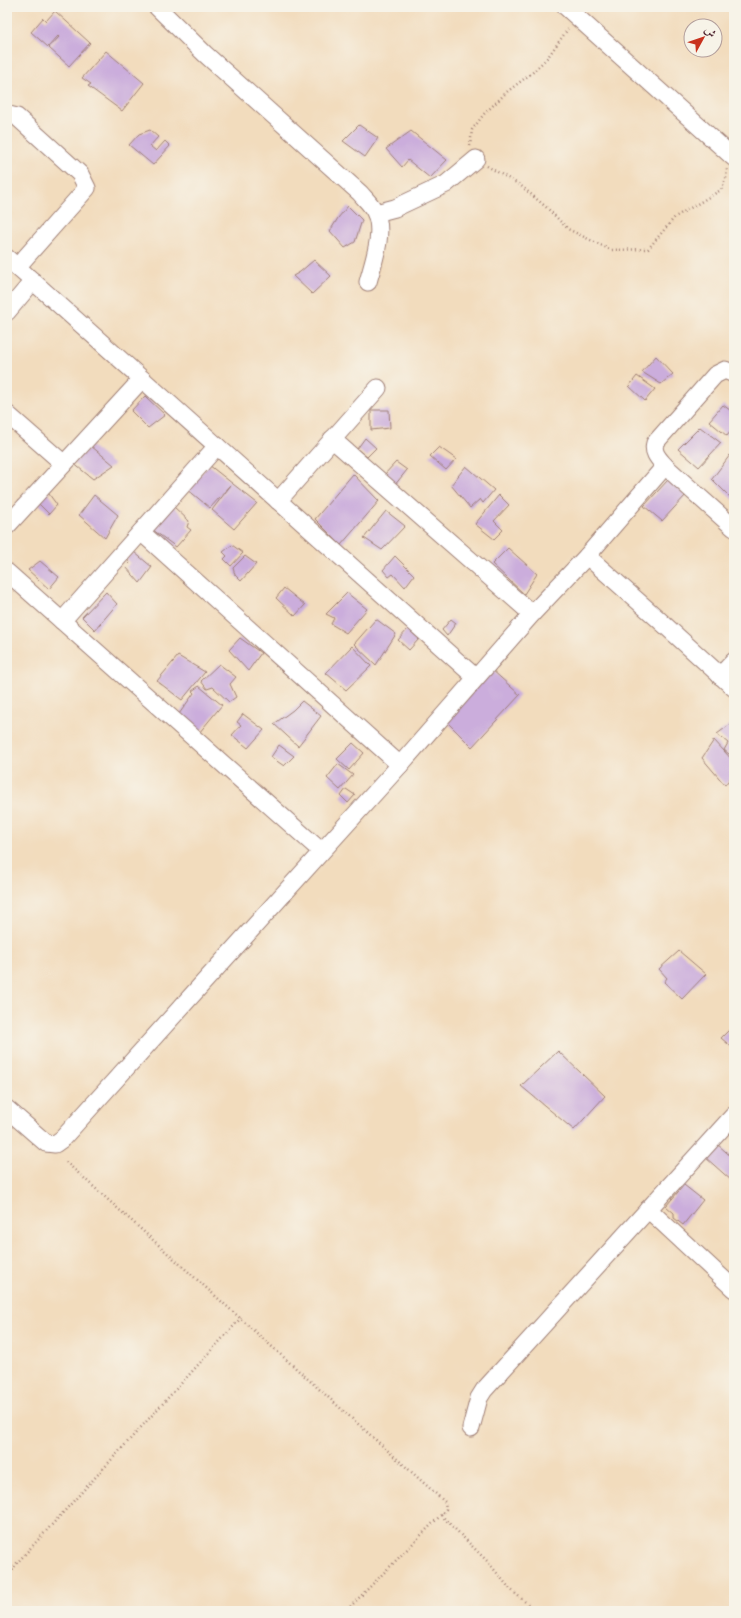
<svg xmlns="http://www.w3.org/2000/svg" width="741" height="1618" viewBox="0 0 741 1618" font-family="Cardo,Amiri,serif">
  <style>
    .building { fill: #cbaddc }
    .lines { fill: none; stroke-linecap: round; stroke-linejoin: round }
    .minor-casing { stroke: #9e7e74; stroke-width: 19 }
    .path { stroke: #9e7e74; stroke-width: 2.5; stroke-dasharray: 1 3; stroke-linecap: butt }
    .minor { stroke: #fff; stroke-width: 17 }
  </style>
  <rect width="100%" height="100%" fill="#f7f3e8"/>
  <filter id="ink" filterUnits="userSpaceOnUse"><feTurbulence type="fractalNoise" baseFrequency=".025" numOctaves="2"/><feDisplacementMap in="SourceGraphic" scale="8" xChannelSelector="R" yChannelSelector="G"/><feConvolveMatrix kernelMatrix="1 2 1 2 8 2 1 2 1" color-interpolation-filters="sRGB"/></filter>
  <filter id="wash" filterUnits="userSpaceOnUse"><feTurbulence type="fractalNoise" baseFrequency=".012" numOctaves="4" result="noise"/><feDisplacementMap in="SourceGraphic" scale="16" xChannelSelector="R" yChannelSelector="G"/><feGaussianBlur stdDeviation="0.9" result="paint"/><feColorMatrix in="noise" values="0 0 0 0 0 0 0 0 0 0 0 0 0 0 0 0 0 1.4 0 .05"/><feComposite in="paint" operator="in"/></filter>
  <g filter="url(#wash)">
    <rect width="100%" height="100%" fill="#f2dcbd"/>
    <g id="blocks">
      <g class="building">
        <path d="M55 11 90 43 69 66 49 48 59 37 58 36 48 47 31 32 43 18 46 21Z"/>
        <path d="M106 51 144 83 122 111 88 86 91 84 82 78Z"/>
        <path d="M359 125 378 138 365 157 343 141Z"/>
        <path d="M150 130 158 137 150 146 156 151 165 141 170 146 153 165 129 145 139 134Z"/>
        <path d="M411 131 447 160 430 178 408 160 402 167 386 149Z"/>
        <path d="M348 206 362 220 355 242 345 248 330 231 338 218Z"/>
        <path d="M314 260 331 276 312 294 293 276 300 272Z"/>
        <path d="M656 356 673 374 661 384 642 372Z"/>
        <path d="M637 376 655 389 645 401 629 386Z"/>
        <path d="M145 396 165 415 148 428 131 411Z"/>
        <path d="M723 405 734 413V427L727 436 709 421Z"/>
        <path d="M371 410H389L390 428 371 430Z"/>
        <path d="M700 427 721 443 699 467 678 449Z"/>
        <path d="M365 438 376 448 367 457 357 449Z"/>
        <path d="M91 446 114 465 93 479 73 463Z"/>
        <path d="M439 447 456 459 446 470 430 456Z"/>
        <path d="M730 455 734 458V498L733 500 712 479Z"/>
        <path d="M396 462 407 470 394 486 383 476Z"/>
        <path d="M209 465 257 503 234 529 212 510 231 485 210 508 187 489Z"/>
        <path d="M466 466 494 490 483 503 480 499 470 508 451 485Z"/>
        <path d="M353 474 379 501 341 545 315 519Z"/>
        <path d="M668 480 686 495 662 521 644 506Z"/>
        <path d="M46 490 57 505 49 514 35 500Z"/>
        <path d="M94 495 118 515 105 538 79 515Z"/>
        <path d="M499 495 509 505 494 521 503 530 494 539 475 524Z"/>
        <path d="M173 506 189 521 187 527 191 530 176 547 149 527Z"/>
        <path d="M386 511 405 526 382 550 364 538Z"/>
        <path d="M232 545 243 553 231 566 224 559 227 556 223 552Z"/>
        <path d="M508 548 537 574 524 594 492 564Z"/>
        <path d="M134 552 152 567 140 583 126 567 130 563 126 558Z"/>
        <path d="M245 556 256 564 241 581 235 575 233 568Z"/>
        <path d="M395 556 414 575 405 587 393 574 389 577 383 570Z"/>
        <path d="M40 561 59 577 49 589 28 570Z"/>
        <path d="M284 588 305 605 295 616 276 598Z"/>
        <path d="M106 592 117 604 95 630 82 617Z"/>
        <path d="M347 593 367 609 346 633 331 624 334 618 326 614Z"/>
        <path d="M376 619 396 634 376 665 354 644Z"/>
        <path d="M451 619 456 623 447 636 442 630Z"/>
        <path d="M408 629 419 639 409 650 398 640Z"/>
        <path d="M240 638 261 653 248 671 229 650Z"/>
        <path d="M352 646 371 666 346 690 326 673Z"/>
        <path d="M178 656 205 672 182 700 157 681Z"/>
        <path d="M219 664 236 677 230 684 236 697 229 702 213 687 207 689 201 681Z"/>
        <path d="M491 669 520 695 472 747 445 720Z"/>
        <path d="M199 686 222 705 199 733 179 714 194 693 192 691Z"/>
        <path d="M302 701 321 716 298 746 274 724 293 710Z"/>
        <path d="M243 714 264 730 248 748 232 735 241 725 237 722Z"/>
        <path d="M732 723 734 724V758L724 750 728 743 717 734Z"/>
        <path d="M714 740 734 762V773L725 785 702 758Z"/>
        <path d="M353 743 364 753 349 770 337 759Z"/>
        <path d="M279 745 294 756 284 766 271 757Z"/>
        <path d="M338 764 353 775 340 790 327 778Z"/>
        <path d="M346 789 355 795 348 803 341 796Z"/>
        <path d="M679 951 706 974 682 999 664 982 667 978 659 969Z"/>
        <path d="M734 1025V1049L721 1038Z"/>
        <path d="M558 1051 605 1096 574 1130 521 1086Z"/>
        <path d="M717 1144 734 1159V1178L732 1181 705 1157Z"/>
        <path d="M684 1185 703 1200 683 1225 674 1218V1213L666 1206Z"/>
      </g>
    </g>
  </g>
  <g filter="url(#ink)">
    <use href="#blocks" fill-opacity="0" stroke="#9e7e74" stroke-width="1"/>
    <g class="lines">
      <g class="minor-casing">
        <g id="minor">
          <path d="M157 7 205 54 360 193C365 199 372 205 375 212 385 231 373 263 368 282"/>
          <path d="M566 7 734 158"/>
          <path d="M7 116 9 115 17 117 80 174 87 188 17 267"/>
          <path d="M376 213 395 208 446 184 476 159"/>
          <path d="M7 258 475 677"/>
          <path d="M7 312 33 281"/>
          <path d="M734 374 725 370 715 375 655 443C652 453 659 459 665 466L734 528"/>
          <path d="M7 414 64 464"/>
          <path d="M332 439 532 614"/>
          <path d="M278 501 378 388"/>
          <path d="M7 526 142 379"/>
          <path d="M141 532 400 765"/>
          <path d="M587 556 657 618 734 688"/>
          <path d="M7 572 321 851"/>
          <path d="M62 621 217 446"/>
          <path d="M720 676 734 661"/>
          <path d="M7 1109 46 1143 55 1144 62 1139 400 765 532 614 587 556 665 466"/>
          <path d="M648 1209 734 1289"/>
          <path d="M471 1428 479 1398 484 1390 734 1115"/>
        </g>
      </g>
      <g class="path">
        <path d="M470 146 472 130 484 114 508 91 532 73 548 57 568 29"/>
        <path d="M487 166 520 185 546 207 568 229 611 250 648 249 675 217 721 190 726 179 727 169"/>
        <path d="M66 1162 445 1502 446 1509 441 1515 346 1611"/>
        <path d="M441 1515 488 1562 510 1589 536 1611"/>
        <path d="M7 1581 16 1564 241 1318"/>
      </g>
      <use href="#minor" class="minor"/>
    </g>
  </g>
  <rect width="741" height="1618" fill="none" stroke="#f7f3e8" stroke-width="24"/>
  <g transform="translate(703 38) rotate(50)"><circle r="19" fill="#f7f3e8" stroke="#b29e9c"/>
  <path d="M0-3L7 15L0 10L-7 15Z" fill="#c8321e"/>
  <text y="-6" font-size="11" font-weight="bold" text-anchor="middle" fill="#4a1f2b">ش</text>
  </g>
</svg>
